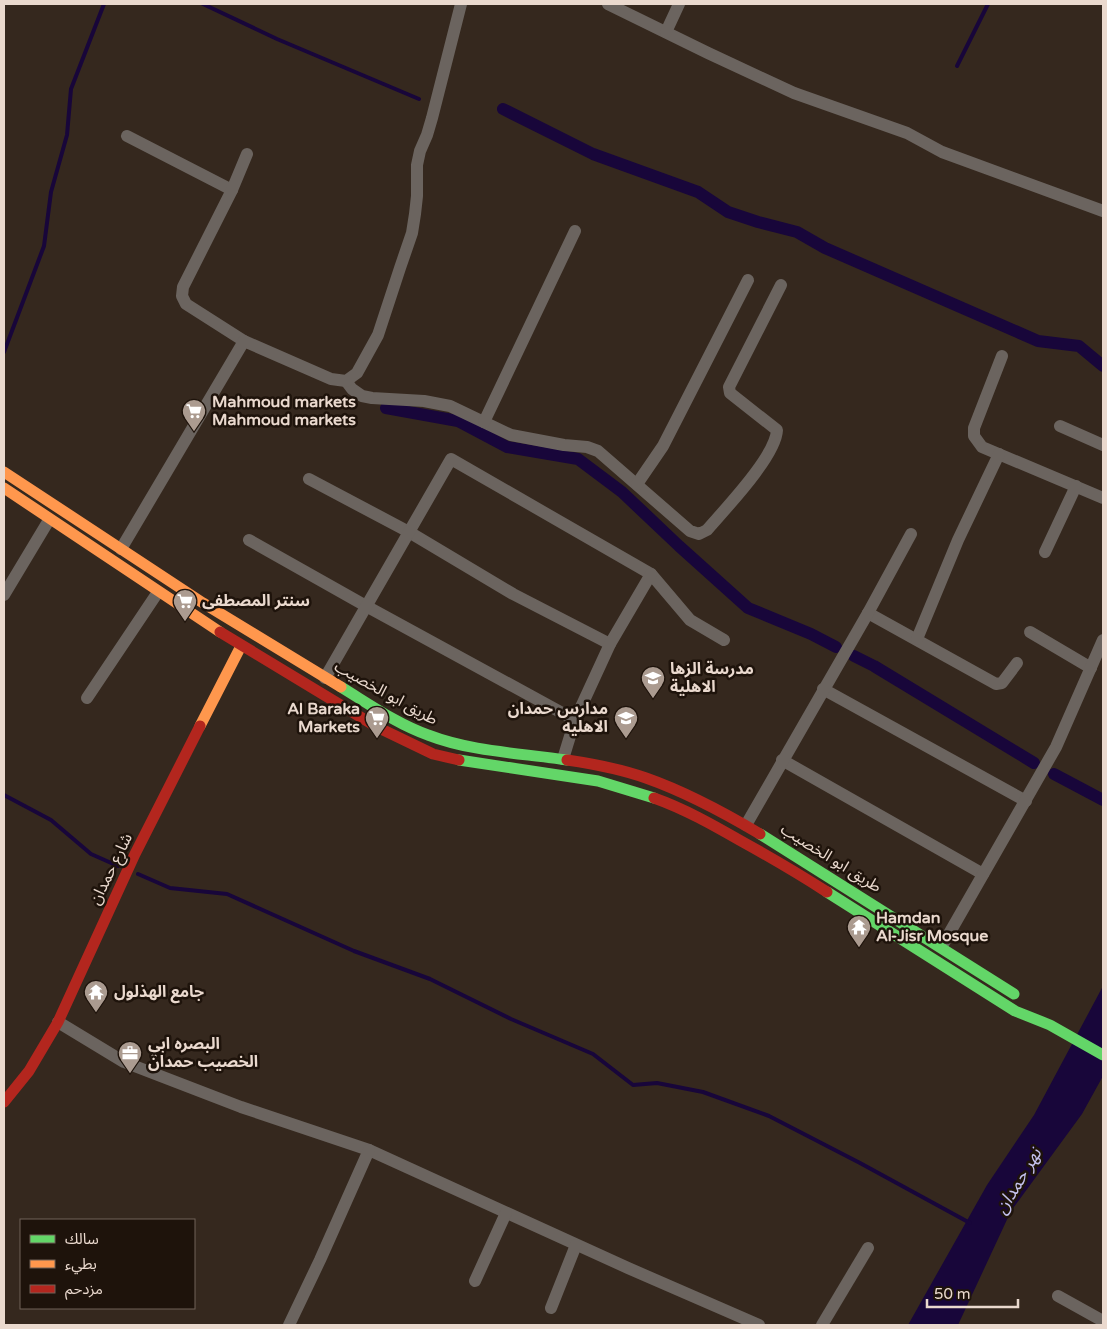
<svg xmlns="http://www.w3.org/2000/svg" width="1107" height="1329" viewBox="0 0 1107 1329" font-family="'Varela Round','Noto Sans Arabic',sans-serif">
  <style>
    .water { fill: #18063a }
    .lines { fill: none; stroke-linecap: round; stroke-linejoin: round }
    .stream { stroke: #18063a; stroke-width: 4 }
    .canal { stroke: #18063a; stroke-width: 12 }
    .street { stroke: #6b645f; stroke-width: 12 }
    .fast { stroke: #63d668; stroke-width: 11 }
    .slow { stroke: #ff974d; stroke-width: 11 }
    .jam { stroke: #b3261e; stroke-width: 11 }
    .labels { text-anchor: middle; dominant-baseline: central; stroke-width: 5; stroke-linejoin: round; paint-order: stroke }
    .poi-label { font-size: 16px; font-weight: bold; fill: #ead9ce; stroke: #1e130b; text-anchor: start }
    .street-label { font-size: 16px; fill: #ead9ce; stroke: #1e130b }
    .water-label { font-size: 18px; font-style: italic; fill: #c4c1ee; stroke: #1e130b }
  </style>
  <rect width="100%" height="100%" fill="#35281e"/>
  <path class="water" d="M1103 986V1076L1082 1114 1011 1211 958 1325H908L987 1185 1034 1115Z"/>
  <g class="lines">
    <g class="stream">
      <path d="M203 4 277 39 419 99"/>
      <path d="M957 66 988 4"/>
      <path d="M4 352 44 246 51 192 67 135 71 89 104 4"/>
      <path d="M4 795 51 820 91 854 118 866"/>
      <path d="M138 874 170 888 227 894 354 951 430 979 511 1019 593 1054 633 1085 657 1083 703 1092 769 1116 860 1163 970 1223"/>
    </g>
    <g class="canal">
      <path d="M503 109 593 154 698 192 728 212 758 222 797 232 825 248 1038 341 1079 346 1103 366"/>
      <path d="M386 408 458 421 507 447 578 459 622 492 679 546 748 608 811 634 836 647"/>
      <path d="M854 656 874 666 1034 763"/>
      <path d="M1054 774 1103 800"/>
    </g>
    <g class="street">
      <path d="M608 4 708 53 794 93 907 133 942 152 1103 211"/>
      <path d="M666 32 679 4"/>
      <path d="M127 136 232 190"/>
      <path d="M244 341 186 304 182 296 183 287 232 190 247 154"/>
      <path d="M1002 356 974 428V436L982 447 1103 498"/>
      <path d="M346 381 352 389 362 396 372 398 424 401 450 406 511 435 564 445 587 447 598 451 690 531 699 534 707 530C725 509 776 456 777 430L730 393 729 387 781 285"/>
      <path d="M484 422 575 231"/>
      <path d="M1060 426 1103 445"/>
      <path d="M309 479 409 532 513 594 610 644"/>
      <path d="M637 484 663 446 748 280"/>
      <path d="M249 540 366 606 575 720"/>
      <path d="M121 549 244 341 331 379 346 381 357 373 378 335 400 268 412 233 415 214 417 196V165L420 151 427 135 432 118 461 4"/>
      <path d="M1045 552 1076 486"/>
      <path d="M4 595 49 520"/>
      <path d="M868 613 996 684 1002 683 1017 663"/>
      <path d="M1030 632 1091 668"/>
      <path d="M917 639 958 540 999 454"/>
      <path d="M325 678 451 459 651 574 690 620 724 640"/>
      <path d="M823 689 1026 801"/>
      <path d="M87 698 158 592"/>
      <path d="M563 759 575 720 610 644 651 574"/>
      <path d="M782 760 983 874"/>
      <path d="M746 825 868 613 911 534"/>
      <path d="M942 946 1056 747 1103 640"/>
      <path d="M58 1022 124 1062 241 1107 369 1150 628 1268 759 1325"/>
      <path d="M475 1281 506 1213"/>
      <path d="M1058 1296 1103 1321"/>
      <path d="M551 1308 576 1245"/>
      <path d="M289 1325 320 1260 369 1150"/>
      <path d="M822 1325 868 1248"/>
    </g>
    <g class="fast">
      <path d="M341 687C369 704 397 724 428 735 472 752 521 753 567 760"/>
      <path d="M459 760 598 781 654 798"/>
      <path d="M760 834 1014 994"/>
      <path d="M827 892 1015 1011 1050 1025 1103 1055"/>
    </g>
    <g class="slow">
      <path d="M4 472 203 603 341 687"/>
      <path d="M4 488 220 632"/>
      <path d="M200 726 241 646"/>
    </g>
    <g class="jam">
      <path d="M220 632 377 727 433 754 459 760"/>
      <path d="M567 760C594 764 621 769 646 778 686 792 723 812 760 834"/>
      <path d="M654 798C685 809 713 825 741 841 770 857 799 874 827 892"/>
      <path d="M4 1102 29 1071 58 1022 135 854 200 726"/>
    </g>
  </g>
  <defs>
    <g id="supermarket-pin" transform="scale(1.25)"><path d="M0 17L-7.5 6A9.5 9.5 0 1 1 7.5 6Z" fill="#ab9b90" stroke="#1e130b"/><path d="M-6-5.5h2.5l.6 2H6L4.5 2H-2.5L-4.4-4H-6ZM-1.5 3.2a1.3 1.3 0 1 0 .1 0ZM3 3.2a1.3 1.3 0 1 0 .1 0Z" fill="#fff"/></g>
    <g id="school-pin" transform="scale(1.25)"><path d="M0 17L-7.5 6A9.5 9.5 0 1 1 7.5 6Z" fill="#ab9b90" stroke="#1e130b"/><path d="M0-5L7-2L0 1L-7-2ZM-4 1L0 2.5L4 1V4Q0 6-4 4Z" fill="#fff"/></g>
    <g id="temple-pin" transform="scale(1.25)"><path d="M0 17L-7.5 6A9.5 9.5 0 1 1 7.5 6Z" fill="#ab9b90" stroke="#1e130b"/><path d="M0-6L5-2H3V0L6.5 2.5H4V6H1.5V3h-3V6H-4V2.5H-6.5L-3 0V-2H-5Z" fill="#fff"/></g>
    <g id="office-pin" transform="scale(1.25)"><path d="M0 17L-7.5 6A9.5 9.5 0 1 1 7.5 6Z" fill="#ab9b90" stroke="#1e130b"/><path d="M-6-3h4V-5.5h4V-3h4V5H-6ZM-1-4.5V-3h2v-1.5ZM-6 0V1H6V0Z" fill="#fff"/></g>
  </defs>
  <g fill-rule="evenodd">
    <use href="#supermarket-pin" x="194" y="411"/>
    <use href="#supermarket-pin" x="185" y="601"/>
    <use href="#school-pin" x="653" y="678"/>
    <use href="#supermarket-pin" x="377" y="718"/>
    <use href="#school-pin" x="626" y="718"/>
    <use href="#temple-pin" x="859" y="927"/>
    <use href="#temple-pin" x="96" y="992"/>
    <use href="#office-pin" x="130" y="1053"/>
  </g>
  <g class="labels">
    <g class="poi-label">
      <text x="212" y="402">Mahmoud markets<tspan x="212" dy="18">Mahmoud markets</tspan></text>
      <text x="202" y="601">سنتر المصطفى</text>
      <text x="670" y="669">مدرسة الزها<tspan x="670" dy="18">الاهلية</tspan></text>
      <text x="360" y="709" text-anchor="end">Al Baraka<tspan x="360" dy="18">Markets</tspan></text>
      <text x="608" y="709" text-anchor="end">مدارس حمدان<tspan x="608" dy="18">الاهليه</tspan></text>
      <text x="876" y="918">Hamdan<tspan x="876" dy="18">Al-Jisr Mosque</tspan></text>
      <text x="114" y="992">جامع الهذلول</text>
      <text x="148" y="1044">البصره ابي<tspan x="148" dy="18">الخصيب حمدان</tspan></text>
    </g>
    <g class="street-label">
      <text transform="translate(386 693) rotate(29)">طريق ابو الخصيب</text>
      <text transform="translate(831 858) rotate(32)">طريق ابو الخصيب</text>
      <text transform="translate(111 869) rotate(-64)">شارع حمدان</text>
    </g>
    <g class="water-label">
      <text transform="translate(1018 1181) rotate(-59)">نهر حمدان</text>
    </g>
  </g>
  <rect width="1107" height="1329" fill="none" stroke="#ead9ce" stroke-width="10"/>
  <rect x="20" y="1219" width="175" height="90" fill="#1e130b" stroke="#706259"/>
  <rect x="30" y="1235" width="25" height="8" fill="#63d668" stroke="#706259"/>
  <text x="65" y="1244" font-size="15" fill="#ead9ce">سالك</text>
  <rect x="30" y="1260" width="25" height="8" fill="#ff974d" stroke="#706259"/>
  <text x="65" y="1269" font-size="15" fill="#ead9ce">بطيء</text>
  <rect x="30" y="1285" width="25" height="8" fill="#b3261e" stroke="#706259"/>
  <text x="65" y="1294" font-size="15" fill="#ead9ce">مزدحم</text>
  <path d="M927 1299v8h91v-8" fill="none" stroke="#ead9ce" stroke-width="2.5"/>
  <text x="934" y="1299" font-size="15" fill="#ead9ce" stroke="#1e130b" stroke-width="4" paint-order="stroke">50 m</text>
</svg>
